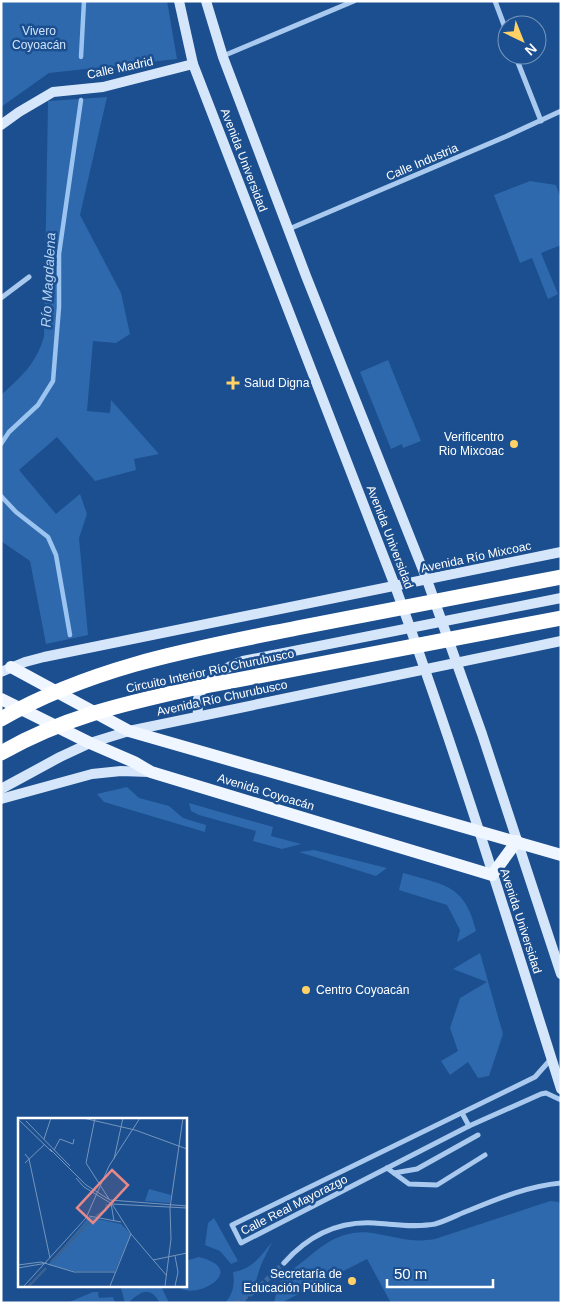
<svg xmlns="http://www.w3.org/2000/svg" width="562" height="1304" viewBox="0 0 562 1304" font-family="Arial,sans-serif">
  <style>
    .green { fill: #2e69ad }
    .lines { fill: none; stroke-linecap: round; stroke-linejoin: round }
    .stream { stroke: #9cc4f0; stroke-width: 4.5 }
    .street-tunnel { stroke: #3d69a0; stroke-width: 5; stroke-dasharray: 5 2.5; stroke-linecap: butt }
    .street { stroke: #a9c9ee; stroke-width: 5 }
    .secondary { stroke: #d6e6fa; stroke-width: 10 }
    .primary { stroke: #f0f6ff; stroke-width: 12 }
    .highway { stroke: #fff; stroke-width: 15 }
    .poi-dot { fill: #ffd166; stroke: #1b4f8f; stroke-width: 2 }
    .labels { text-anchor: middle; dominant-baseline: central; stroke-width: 5; stroke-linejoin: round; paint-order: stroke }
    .park-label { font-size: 12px; fill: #cfe3fa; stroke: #1b4f8f }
    .street-label { font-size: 12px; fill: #fff; stroke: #1b4f8f }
    .poi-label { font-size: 12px; fill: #fff; stroke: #1b4f8f; text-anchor: start }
    .water-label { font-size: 14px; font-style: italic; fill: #b5d3f5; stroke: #1b4f8f }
    .inset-river { fill: none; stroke: #3c6290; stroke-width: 2.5 }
    .inset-road { fill: none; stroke: #7695bc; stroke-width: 1 }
    .view { fill: #e88989; fill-opacity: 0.15; stroke: #e88989; stroke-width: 2.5 }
    .inset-edge { fill: none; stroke: #fff; stroke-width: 2.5 }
  </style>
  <rect width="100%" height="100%" fill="#1b4f8f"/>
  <g class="green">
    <path d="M1 1H167L177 59 49 73 1 107Z"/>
    <path d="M107 97 80 215 121 293 130 334 116 343 93 341 87 411 110 413 111 400 159 454 134 459 136 470 95 481 57 437 19 470 56 514 80 494 87 514 79 538 88 635 46 644 30 561 1 541V395C21 377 37 363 44 336L48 101Z"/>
    <path d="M530 181 556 185 561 199V245L541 253 558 294 548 299 532 258 520 263 494 195Z"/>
    <path d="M388 360 421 441 403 448 402 444 391 449 360 372Z"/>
    <path d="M127 787 139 798 169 806 183 818 206 825 205 832 104 802 97 794Z"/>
    <path d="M189 803 273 827 271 836 301 844 282 849 253 841 256 831 199 815 191 811Z"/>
    <path d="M314 850 387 868 376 876 299 852Z"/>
    <path d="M403 873C444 885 465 884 476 931L457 942 460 930 447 905 399 890Z"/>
    <path d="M480 953 503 1034 489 1076 478 1078 468 1062 450 1075 441 1061 458 1051 450 1028 460 998 487 982 453 969Z"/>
    <path d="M550 1201 559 1202 561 1207V1300L555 1303H391L367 1259 281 1303H274C276 1296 277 1286 281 1281 287 1273 297 1266 305 1260 326 1241 348 1227 378 1234 400 1238 412 1243 435 1239Z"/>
    <path d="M214 1218 238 1261 231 1264 220 1251 205 1245 208 1223Z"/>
    <path d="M272 1242 261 1265 253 1290 244 1303H225C233 1294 235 1284 233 1272 252 1269 261 1256 272 1242Z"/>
    <path d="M199 1257C252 1270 192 1304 176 1285H185V1261Z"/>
    <path d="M158 1285 161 1286 169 1303H160C150 1285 141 1291 128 1303H125L121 1288Z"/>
    <path d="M93 1292H98L99 1298 113 1297 115 1303H67Z"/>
  </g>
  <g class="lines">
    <g class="stream">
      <path d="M81 57 84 1"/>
      <path d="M1 444 9 432 38 405 53 381 59 307V254L81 100"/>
      <path d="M1 496 16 512 48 537 56 555 70 635"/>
    </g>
    <path class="street-tunnel" d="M236 1303 255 1291 284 1263"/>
    <g class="street">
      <path d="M495 1 507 33"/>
      <path d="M515 55 541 121"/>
      <path d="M223 56 354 1"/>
      <path d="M289 229 507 136 561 111"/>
      <path d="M1 298 29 277"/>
      <path d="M551 1059 535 1077 232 1225 241 1243 469 1126 541 1094 546 1093 561 1100"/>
      <path d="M462 1113 469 1126"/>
      <path d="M387 1168 409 1184 437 1185 485 1155"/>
      <path d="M394 1173 417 1169 478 1135"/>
      <path d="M284 1263C308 1236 338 1221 374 1223 393 1224 415 1228 435 1224 446 1221 459 1214 470 1210 499 1198 529 1186 561 1183"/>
    </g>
    <g class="secondary">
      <path d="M179 1 193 64 395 586C456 752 508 921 561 1089"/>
      <path d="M206 1 223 57 306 276 427 580 482 734 561 974"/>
      <path d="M1 125 19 112 53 92 103 87 193 64"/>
      <path d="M1 672 25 662 44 657 561 552"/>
      <path d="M198 716C198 711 197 704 198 699 203 680 226 667 243 661L561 598"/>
      <path d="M1 789 60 757 90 743 129 731 561 641"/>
      <path d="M1 799 92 774 121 771 149 772"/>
    </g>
    <g class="primary">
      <path d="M11 667 129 731 561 855"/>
      <path d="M1 699 90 743 134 762 151 772 492 875 517 841"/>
    </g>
    <g class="highway">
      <path d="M1 719C94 666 193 649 297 628 385 611 473 594 561 577"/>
      <path d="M1 753C62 718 122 704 190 689L561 618"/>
    </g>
  </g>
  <g class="poi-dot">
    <path d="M230.5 375.5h5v5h5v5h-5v5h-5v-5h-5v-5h5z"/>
    <circle cx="514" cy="444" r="5"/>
    <circle cx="306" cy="990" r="5"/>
    <circle cx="352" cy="1281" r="5"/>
  </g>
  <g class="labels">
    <g class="park-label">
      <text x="39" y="31">Vivero<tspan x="39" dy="14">Coyoacán</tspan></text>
    </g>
    <g class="street-label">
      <text transform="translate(120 68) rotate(-12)">Calle Madrid</text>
      <text transform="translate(244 160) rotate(69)">Avenida Universidad</text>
      <text transform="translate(422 162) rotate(-23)">Calle Industria</text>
      <text transform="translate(390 537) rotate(69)">Avenida Universidad</text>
      <text transform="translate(476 557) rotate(-12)">Avenida Río Mixcoac</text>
      <text transform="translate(210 671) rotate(-12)">Circuito Interior Río Churubusco</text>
      <text transform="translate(222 698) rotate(-12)">Avenida Río Churubusco</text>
      <text transform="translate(266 792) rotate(17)">Avenida Coyoacán</text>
      <text transform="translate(521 921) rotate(72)">Avenida Universidad</text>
      <text transform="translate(294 1205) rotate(-27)">Calle Real Mayorazgo</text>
    </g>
    <g class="poi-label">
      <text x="244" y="383">Salud Digna</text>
      <text x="504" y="437" text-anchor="end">Verificentro<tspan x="504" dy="14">Rio Mixcoac</tspan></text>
      <text x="316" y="990">Centro Coyoacán</text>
      <text x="342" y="1274" text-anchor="end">Secretaría de<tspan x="342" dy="14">Educación Pública</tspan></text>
    </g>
    <g class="water-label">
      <text transform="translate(48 280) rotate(-87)">Río Magdalena</text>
    </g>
  </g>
  <g transform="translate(18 1118)">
    <rect width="169" height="169" fill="#1b4f8f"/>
    <path d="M131 71 153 77 152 85 127 83ZM71 99 103 106 113 116 97 153H55L30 147Z" fill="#2e69ad"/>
    <path class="inset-river" d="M78 98 88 92 89 86M33 144 74 101M11 168 28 150"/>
    <path class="inset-road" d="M65 0 117 12 169 31M77 0 68 45 91 81M0 1 34 34M8 3 52 48M26 21 33 0M32 31 68 67 92 82 169 88M36 32 42 21 55 26 56 21M7 36 11 41 32 140M96 41 105 0M7 45 27 26M58 60 66 69 94 86 169 90M93 85 96 103M94 86 113 116 149 158M152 90 165 0M71 98 103 104M157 138 160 154 157 168M135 142 169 135M23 144 56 154H97M0 147 23 144M0 150 29 145M6 168 68 100 91 48 122 0M92 168 113 116M147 168 153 121 152 90"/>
    <path class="view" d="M94 52 110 67 75 105 59 90Z"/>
    <rect width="169" height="169" class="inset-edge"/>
  </g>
  <rect width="562" height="1304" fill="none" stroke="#ffffff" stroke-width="5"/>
  <g transform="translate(522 40) rotate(137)"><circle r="24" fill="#1b4f8f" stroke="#7695bc"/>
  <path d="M0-4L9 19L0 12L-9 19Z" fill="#ffd166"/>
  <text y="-8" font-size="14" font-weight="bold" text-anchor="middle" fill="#ffffff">N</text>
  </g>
  <path d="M387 1279v8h106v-8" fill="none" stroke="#ffffff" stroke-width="2.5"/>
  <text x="394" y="1279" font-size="15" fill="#ffffff" stroke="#1b4f8f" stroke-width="4" paint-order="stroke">50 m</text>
</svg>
